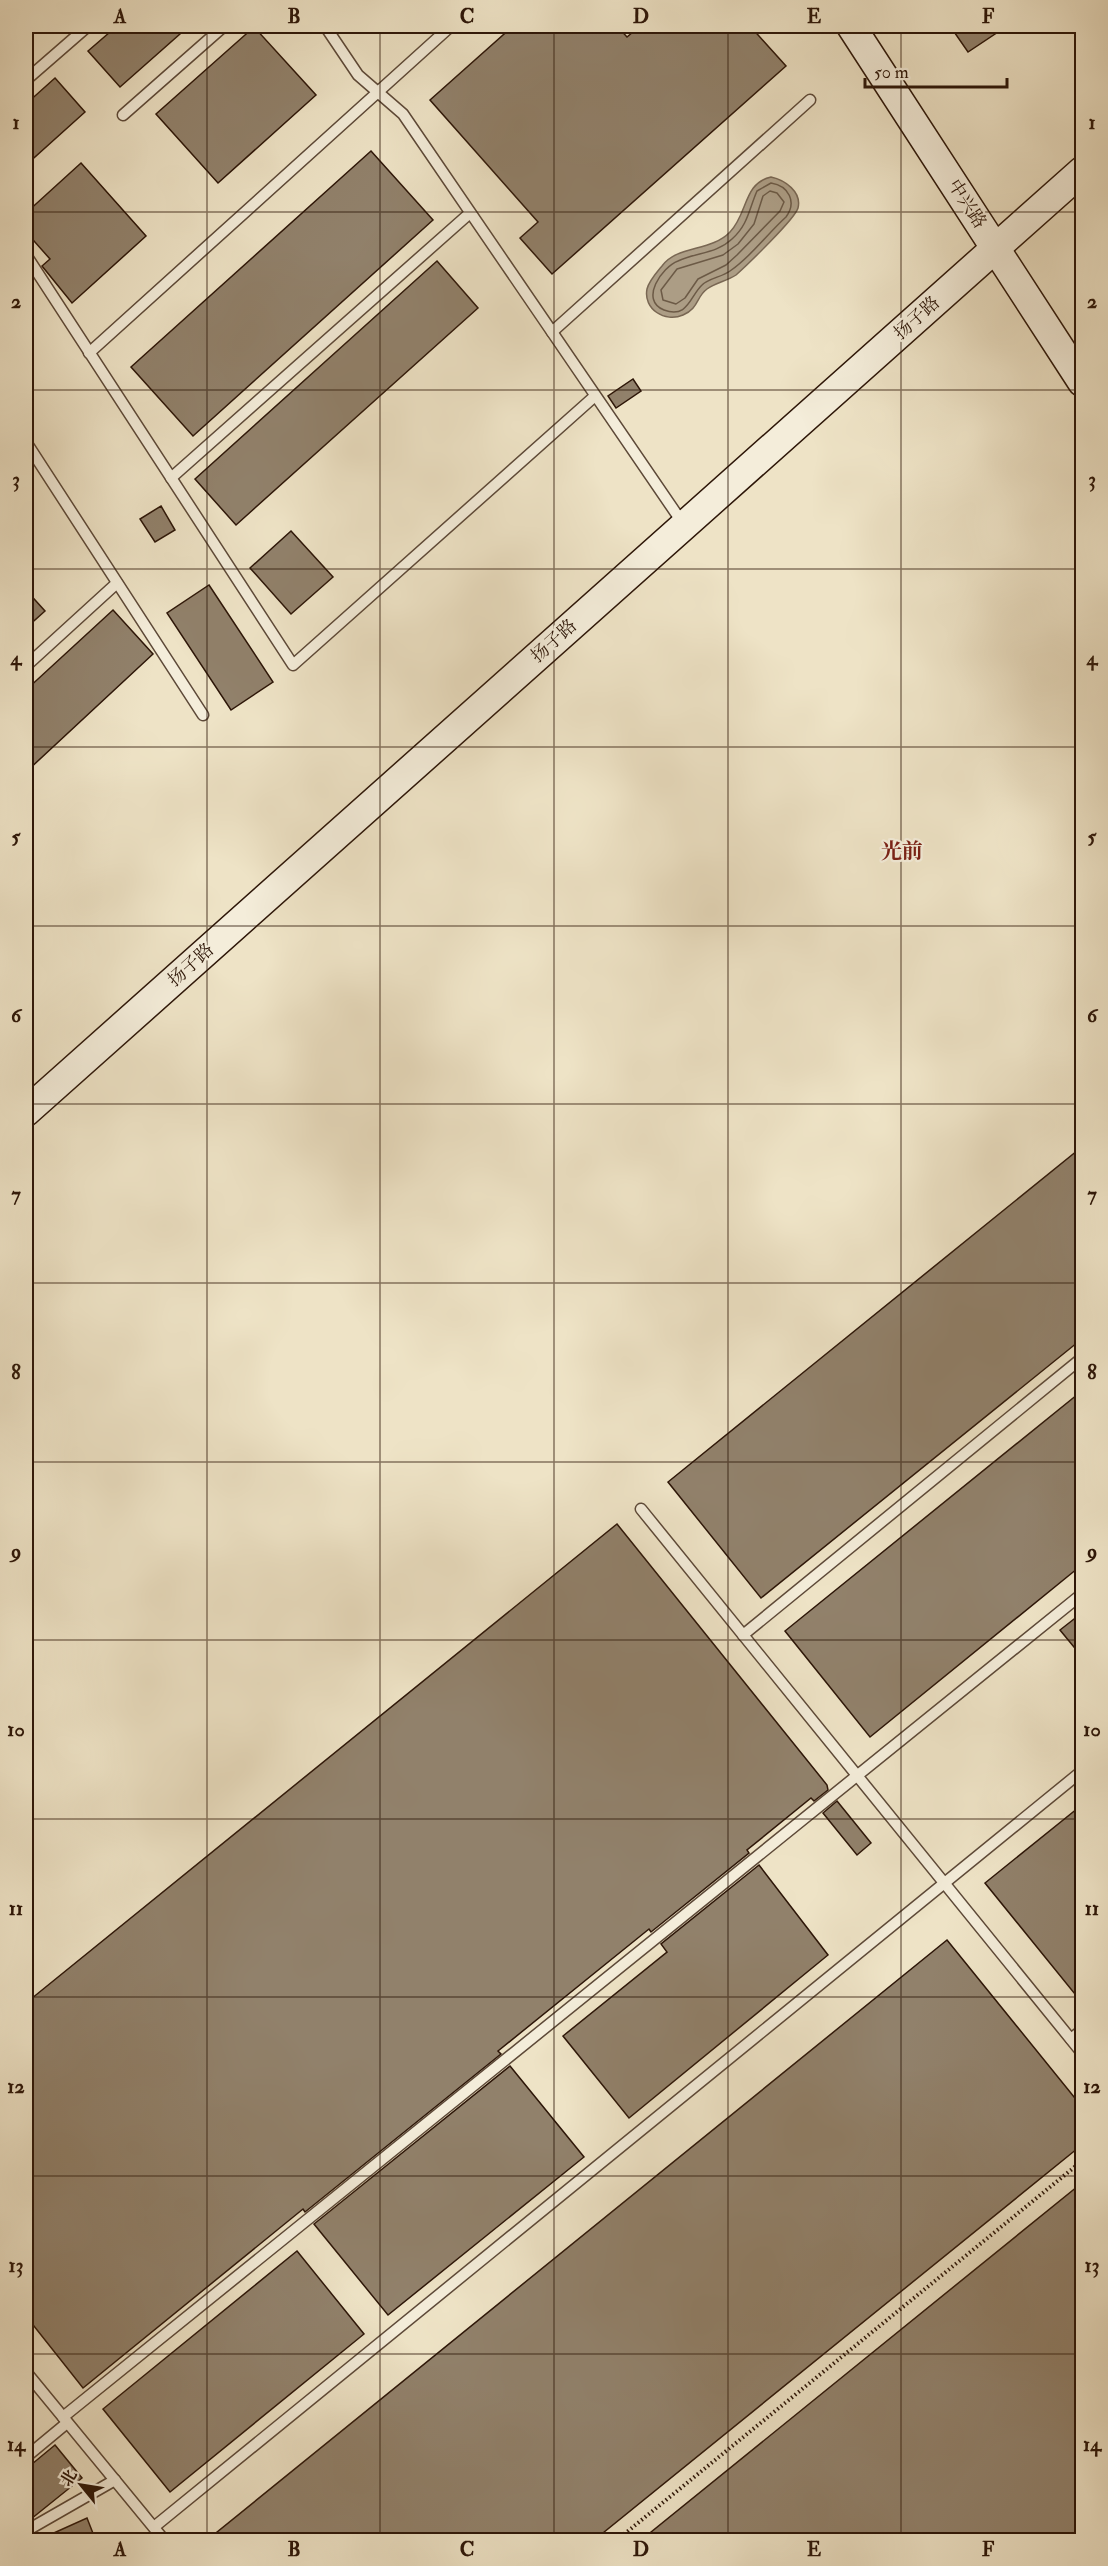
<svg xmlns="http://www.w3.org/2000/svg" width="1108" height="2566" font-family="'IM FELL Double Pica','Noto Serif SC',serif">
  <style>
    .water { fill: #ac9d85; stroke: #796753; stroke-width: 1.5 }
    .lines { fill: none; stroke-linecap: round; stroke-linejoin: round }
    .shore { stroke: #6c5a46; stroke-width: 1.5 }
    .building { fill: #91816b; stroke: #2d1608; stroke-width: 1.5 }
    .lane-casing { stroke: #5d4938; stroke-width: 13 }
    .secondary-casing { stroke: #2d1608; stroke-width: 31 }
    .path { stroke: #2d1608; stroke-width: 4; stroke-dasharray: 1.5 3; stroke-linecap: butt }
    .lane { stroke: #f4edda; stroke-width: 10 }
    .secondary { stroke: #f4edda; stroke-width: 28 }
    .grid { fill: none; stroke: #2d1608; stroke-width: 1.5; stroke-opacity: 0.55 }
    .labels { text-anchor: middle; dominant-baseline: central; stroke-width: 4.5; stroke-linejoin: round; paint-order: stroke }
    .street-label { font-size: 18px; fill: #2d1608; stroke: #f4edda }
    .quarter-label { font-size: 21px; font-weight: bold; fill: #7a1f14; stroke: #f4edda }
    .neatline { fill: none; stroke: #2d1608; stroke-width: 2 }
    .grid-label { font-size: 20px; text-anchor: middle; font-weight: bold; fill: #2d1608 }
  </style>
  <rect width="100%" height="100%" fill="#eee3c6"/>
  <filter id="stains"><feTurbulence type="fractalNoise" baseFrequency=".00333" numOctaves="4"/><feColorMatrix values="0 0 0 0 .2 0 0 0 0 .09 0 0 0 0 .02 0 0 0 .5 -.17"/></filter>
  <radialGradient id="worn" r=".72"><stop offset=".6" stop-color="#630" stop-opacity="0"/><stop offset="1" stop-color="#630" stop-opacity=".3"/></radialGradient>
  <path class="water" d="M771 177C785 180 802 192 798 208 795 219 746 266 736 275 727 281 715 283 707 289 696 297 699 308 683 315 665 323 643 309 647 289 649 281 657 272 662 266 677 245 711 252 730 232 748 214 743 183 771 177Z"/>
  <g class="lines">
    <g class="shore">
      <path d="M771 183C789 186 797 202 786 217 767 234 751 257 730 271 722 277 709 278 702 285 690 296 688 319 664 310 639 300 662 267 678 261 697 252 716 254 732 239 748 225 749 209 757 191Z"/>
      <polygon points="770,191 777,193 784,202 780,211 737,255 726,265 698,279 685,298 676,304 663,300 661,290 677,269 723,255 738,244 754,224 763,196"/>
    </g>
  </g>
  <g class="building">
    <polygon points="117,26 189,26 120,87 88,51"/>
    <polygon points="513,26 617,26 627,37 640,26 750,26 786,66 552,274 520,238 538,222 430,100"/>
    <polygon points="950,26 1007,26 968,52"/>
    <polygon points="254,27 316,95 218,183 156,114"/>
    <polygon points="55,78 85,112 26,165 26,104"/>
    <polygon points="371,151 433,220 193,436 131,367"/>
    <polygon points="81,163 146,236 72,303 42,266 50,259 26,232 26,213"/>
    <polygon points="437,261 478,308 236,525 195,479"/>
    <polygon points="633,379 641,391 616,408 608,396"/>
    <polygon points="161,506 175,530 155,542 140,519"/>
    <polygon points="291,531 333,577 291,614 250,568"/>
    <polygon points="209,585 273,682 231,710 167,613"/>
    <polygon points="26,590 45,611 26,628"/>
    <polygon points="113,610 153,654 26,772 26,690"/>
    <polygon points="1083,1146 1083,1338 761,1598 668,1482"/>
    <polygon points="1083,1390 1083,1564 870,1737 785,1631"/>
    <polygon points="617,1524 827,1785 828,1790 814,1801 811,1798 747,1850 749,1853 651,1932 649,1929 498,2051 501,2054 305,2212 303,2209 83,2388 26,2316 26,2003"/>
    <polygon points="1083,1612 1083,1658 1060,1630"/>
    <polygon points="837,1801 871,1843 857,1855 823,1813"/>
    <polygon points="1083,1804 1083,2004 985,1883"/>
    <polygon points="759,1865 828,1955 629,2118 563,2036 667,1952 661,1944"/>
    <polygon points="947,1940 1083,2108 1083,2144 593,2541 206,2541"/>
    <polygon points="510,2066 584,2157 388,2315 314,2224"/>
    <polygon points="1083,2182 1083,2527 1065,2541 640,2541"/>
    <polygon points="297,2251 364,2334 170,2492 103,2409"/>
    <polygon points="55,2445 82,2478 26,2523 26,2469"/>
    <polygon points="87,2518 96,2541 36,2541"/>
  </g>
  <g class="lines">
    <defs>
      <g id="lane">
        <polyline points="325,26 358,75 403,114 684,525"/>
        <polyline points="26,80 88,26"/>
        <polyline points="123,115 224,26"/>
        <polyline points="26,255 293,665 595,396"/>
        <polyline points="552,332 810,100"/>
        <polyline points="89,353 451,26"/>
        <polyline points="26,442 203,715"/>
        <polyline points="171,478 470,213"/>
        <polyline points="26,666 117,583"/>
        <polyline points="641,1509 1082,2053"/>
        <polyline points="743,1635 1082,1358"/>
        <polyline points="1071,2039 1082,2030"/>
        <polyline points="26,2372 164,2540"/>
        <polyline points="63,2417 1082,1594"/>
        <polyline points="26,2457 67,2423"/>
        <polyline points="154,2527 1082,1771"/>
        <polyline points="26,2531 115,2480"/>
      </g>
      <g id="secondary">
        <polyline points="851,26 1082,382"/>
        <polyline points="26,1112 1082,171"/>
      </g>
    </defs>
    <use href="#lane" class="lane-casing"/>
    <use href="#secondary" class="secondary-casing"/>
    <polyline class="path" points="617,2540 1082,2161"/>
    <use href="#lane" class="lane"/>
    <use href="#secondary" class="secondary"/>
  </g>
  <path class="grid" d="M207 26V2540M380 26V2540M554 26V2540M728 26V2540M901 26V2540M26 212H1082M26 390H1082M26 569H1082M26 747H1082M26 926H1082M26 1104H1082M26 1283H1082M26 1462H1082M26 1640H1082M26 1819H1082M26 1997H1082M26 2176H1082M26 2354H1082"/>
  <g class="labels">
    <g class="street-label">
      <text transform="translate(967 204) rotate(57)">中兴路</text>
      <text transform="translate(917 318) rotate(-42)">扬子路</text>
      <text transform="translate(554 641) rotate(-42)">扬子路</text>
      <text transform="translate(191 965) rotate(-42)">扬子路</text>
    </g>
    <g class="quarter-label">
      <text x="902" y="851">光前</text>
    </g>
  </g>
  <rect width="1108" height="2566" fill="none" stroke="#eee3c6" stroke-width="66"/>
  <g transform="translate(81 2485) rotate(300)" stroke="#f4edda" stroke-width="4.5" paint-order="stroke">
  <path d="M0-4.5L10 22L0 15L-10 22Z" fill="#2d1608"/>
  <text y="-9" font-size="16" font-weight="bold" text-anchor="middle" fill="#2d1608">北</text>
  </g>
  <path d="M865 78v9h142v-9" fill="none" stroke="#2d1608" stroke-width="3"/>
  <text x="874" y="78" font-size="18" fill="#2d1608" stroke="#f4edda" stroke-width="4.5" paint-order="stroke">50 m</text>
  <rect x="33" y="33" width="1042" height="2500" class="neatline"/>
  <g class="grid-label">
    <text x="120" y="23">A</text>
    <text x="294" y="23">B</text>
    <text x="467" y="23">C</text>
    <text x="641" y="23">D</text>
    <text x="814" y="23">E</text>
    <text x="988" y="23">F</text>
    <text x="16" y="129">1</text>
    <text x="1092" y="129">1</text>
    <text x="16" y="308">2</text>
    <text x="1092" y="308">2</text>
    <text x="16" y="486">3</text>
    <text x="1092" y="486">3</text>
    <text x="16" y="665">4</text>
    <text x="1092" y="665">4</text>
    <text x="16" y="843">5</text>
    <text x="1092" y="843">5</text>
    <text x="16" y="1022">6</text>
    <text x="1092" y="1022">6</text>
    <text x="16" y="1201">7</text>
    <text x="1092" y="1201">7</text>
    <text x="16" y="1379">8</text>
    <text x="1092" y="1379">8</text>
    <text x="16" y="1558">9</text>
    <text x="1092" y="1558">9</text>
    <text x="16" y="1736">10</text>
    <text x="1092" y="1736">10</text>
    <text x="16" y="1915">11</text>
    <text x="1092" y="1915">11</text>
    <text x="16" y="2093">12</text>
    <text x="1092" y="2093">12</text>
    <text x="16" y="2272">13</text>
    <text x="1092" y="2272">13</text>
    <text x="16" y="2451">14</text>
    <text x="1092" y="2451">14</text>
    <text x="120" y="2556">A</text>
    <text x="294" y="2556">B</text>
    <text x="467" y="2556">C</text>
    <text x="641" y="2556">D</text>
    <text x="814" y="2556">E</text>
    <text x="988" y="2556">F</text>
  </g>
  <rect width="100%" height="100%" filter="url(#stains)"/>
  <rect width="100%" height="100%" fill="url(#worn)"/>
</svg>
